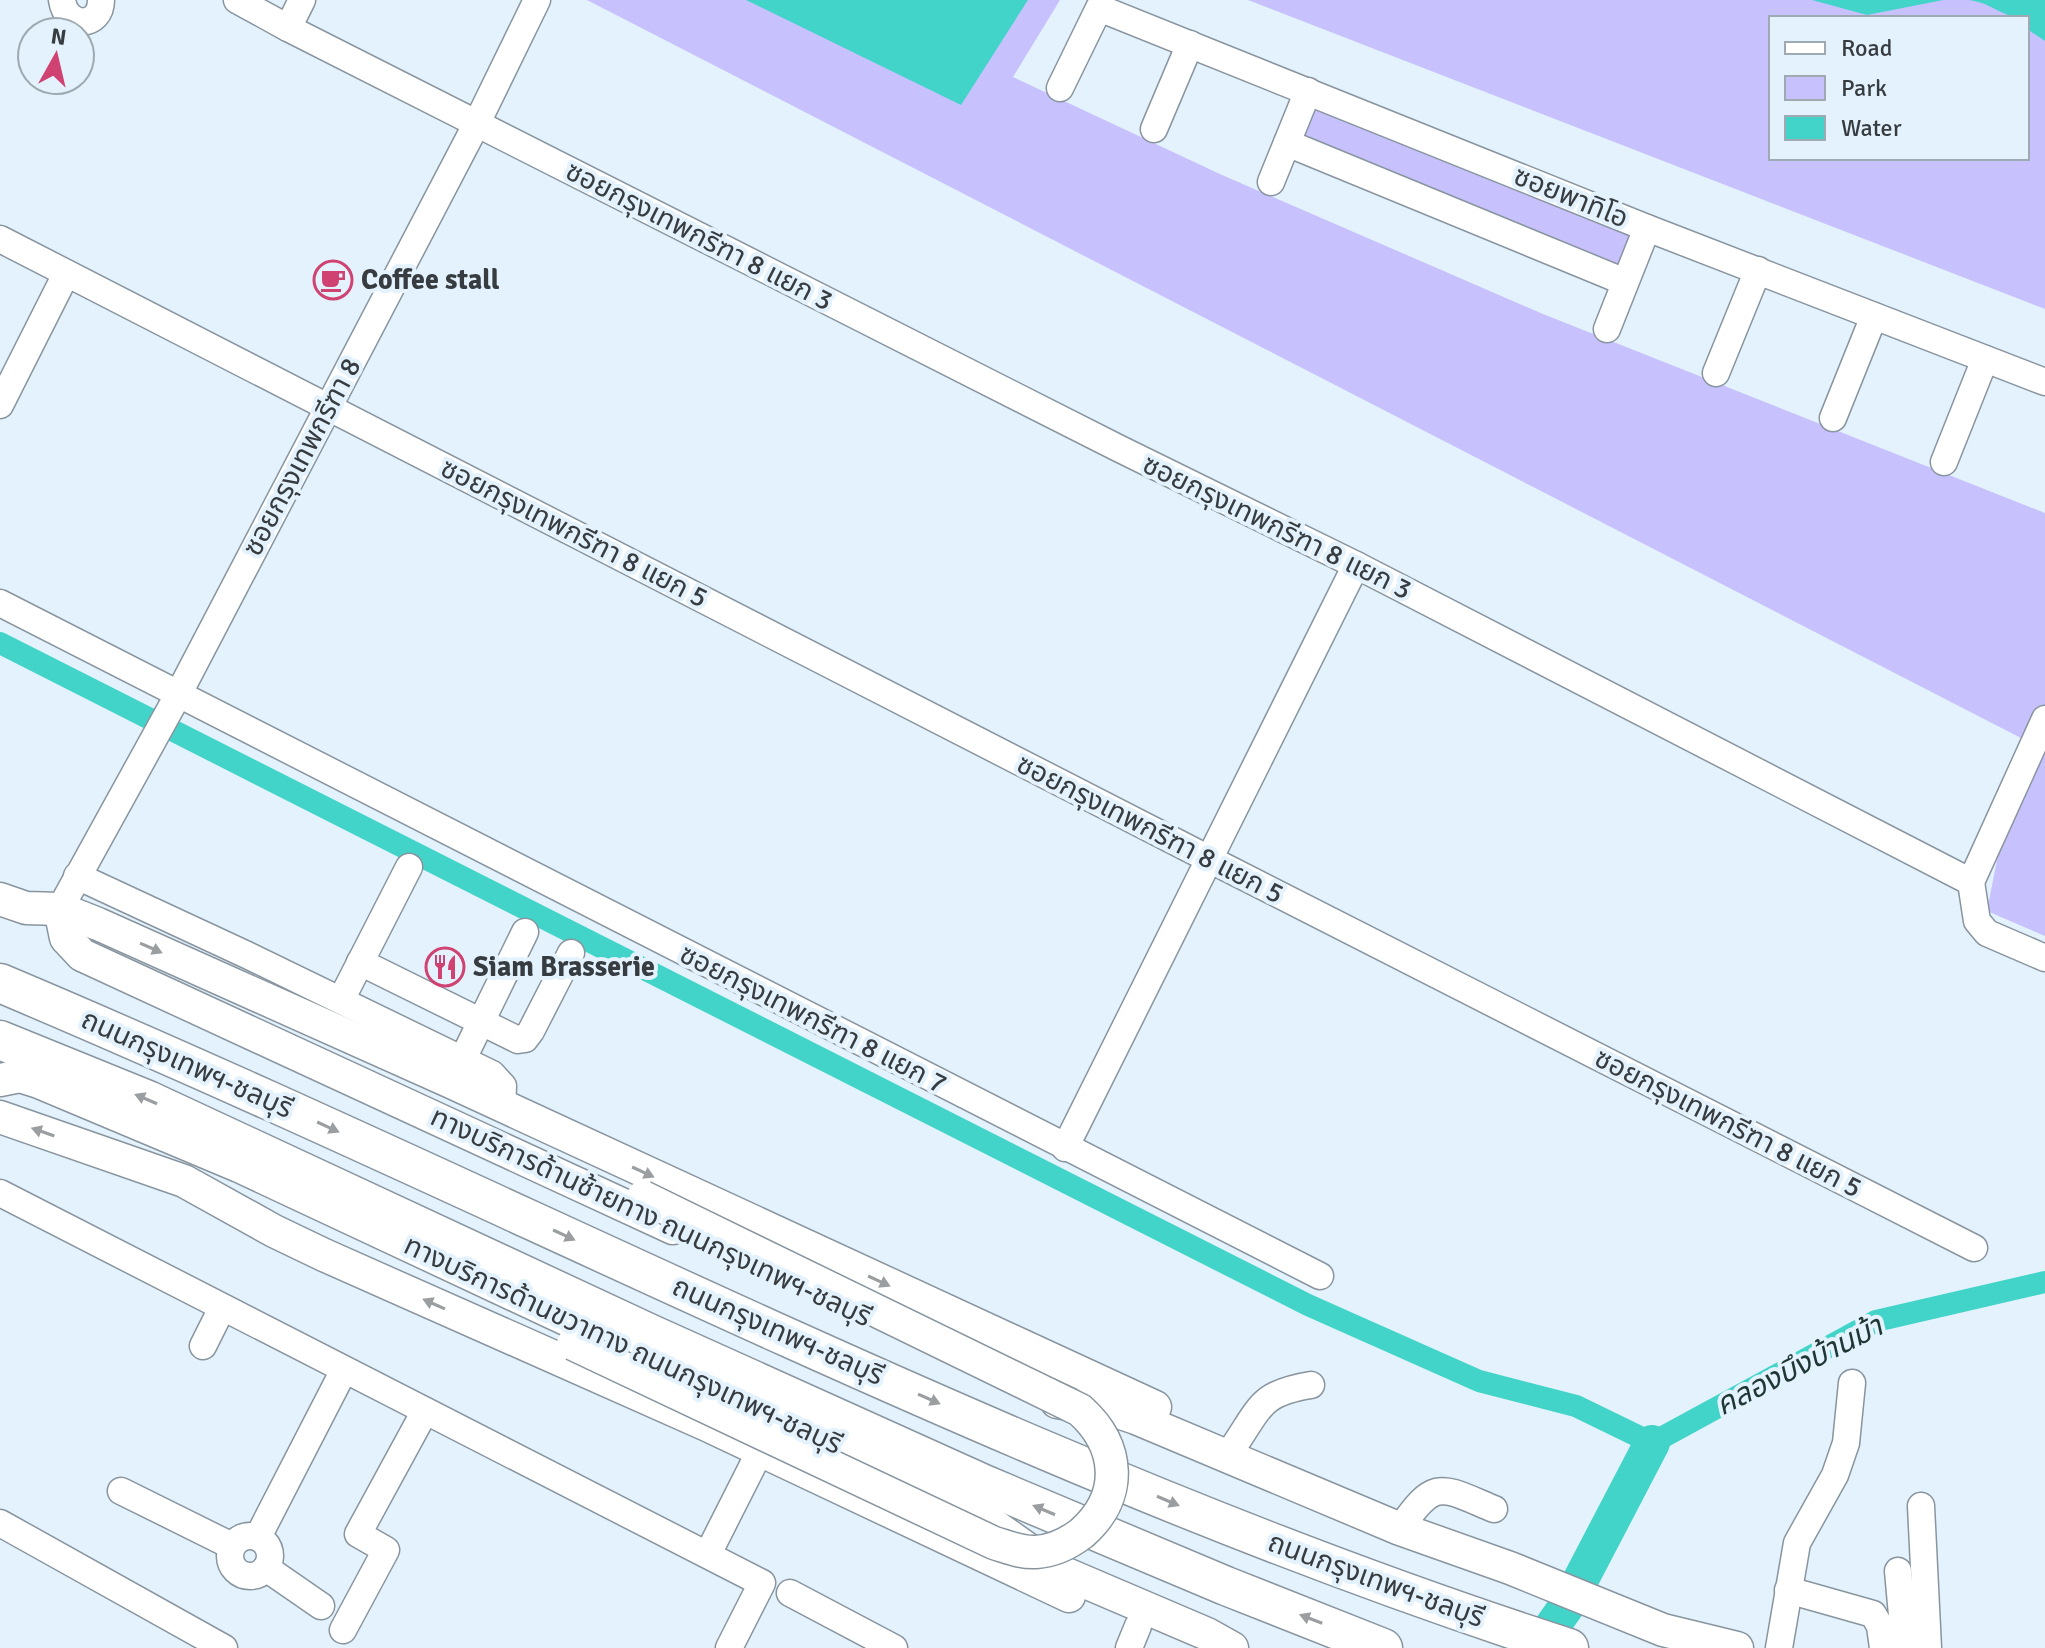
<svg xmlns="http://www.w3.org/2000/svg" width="2045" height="1648" font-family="Signika,'Noto Sans Thai',sans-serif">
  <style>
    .green { fill: #c7c1fd; fill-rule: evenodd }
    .water { fill: #43d4c9 }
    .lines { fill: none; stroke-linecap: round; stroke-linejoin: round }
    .canal { stroke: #43d4c9; stroke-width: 22 }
    .river { stroke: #43d4c9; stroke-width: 36 }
    .minor-casing { stroke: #88959f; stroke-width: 29 }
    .major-casing { stroke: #88959f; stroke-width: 35 }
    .highway-casing { stroke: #88959f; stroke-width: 41 }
    .minor { stroke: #fff; stroke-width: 26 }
    .major { stroke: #fff; stroke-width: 32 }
    .highway { stroke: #fff; stroke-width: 38 }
    .major-bridge-casing { stroke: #88959f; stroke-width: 35; stroke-linecap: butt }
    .major-bridge { stroke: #fff; stroke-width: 32 }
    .oneway { fill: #9b9ea0 }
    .labels { text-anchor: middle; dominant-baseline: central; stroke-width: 8; stroke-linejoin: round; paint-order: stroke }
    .street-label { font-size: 28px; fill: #373c40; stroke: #e3f2fc }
    .poi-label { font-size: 28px; font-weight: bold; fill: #373c40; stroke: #e3f2fc; text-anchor: start }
    .water-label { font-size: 30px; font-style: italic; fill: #1e3634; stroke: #e3f2fc }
  </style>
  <rect width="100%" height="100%" fill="#e3f2fc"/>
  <g class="green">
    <polygon points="587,0 1060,0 1013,77 1222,175 1543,314 2045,513 2045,936 1987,911 2021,738"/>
    <path d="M1248 0H2045V309ZM1771 18H2027V158H1771Z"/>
    <polygon points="1312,101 1635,230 1619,272 1296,138"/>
  </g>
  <g class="water">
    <polygon points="746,0 1028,0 961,105"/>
    <polygon points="1812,0 1943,0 1867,15"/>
    <path d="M1969 0H2045V41L2027 29V18C2001 18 1993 3 1969 0Z"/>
  </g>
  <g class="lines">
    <polyline class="canal" points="0,643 1308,1305 1479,1381 1576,1406 1652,1443 1876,1321 2045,1282"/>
    <polyline class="river" points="1537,1648 1568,1604 1652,1443"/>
    <defs>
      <g id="minor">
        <path d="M62 0C66 29 101 28 101 0"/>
        <polyline points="237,0 288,28 1118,448 1356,565 1971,882 1977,921 1987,933 2045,958"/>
        <polyline points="288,28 302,0"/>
        <polyline points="1060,88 1099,8 1647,228 2045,382"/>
        <polyline points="1154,129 1190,44"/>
        <polyline points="1287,143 1625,282"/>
        <polyline points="1271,182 1308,91"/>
        <polyline points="0,239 1209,859 1974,1248"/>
        <polyline points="1607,329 1647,228"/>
        <polyline points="1716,373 1758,270"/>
        <polyline points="0,405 66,274"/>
        <polyline points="1833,418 1874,316"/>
        <polyline points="1944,462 1985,359"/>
        <polyline points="0,603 1320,1276"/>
        <polyline points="77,876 247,955 492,1074 503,1086 502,1106"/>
        <polyline points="1971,882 2045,719"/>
        <polyline points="60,909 178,695 477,123 537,0"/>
        <polyline points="360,962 518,1040 525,1039 531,1031 571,953"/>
        <polyline points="341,1000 409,867"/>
        <polyline points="455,1075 525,932"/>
        <polyline points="1065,1148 1356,565"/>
        <polyline points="0,1193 762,1583 729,1648"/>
        <polyline points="203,1346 222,1308"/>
        <path d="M1234 1446C1261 1406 1261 1393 1311 1385"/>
        <polyline points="121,1491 232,1546"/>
        <polyline points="1921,1506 1928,1648"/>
        <polyline points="0,1523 224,1648"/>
        <path d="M1400 1529C1435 1477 1441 1487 1494 1509"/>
        <circle cx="250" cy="1556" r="20"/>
        <polyline points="258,1537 344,1370"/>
        <polyline points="708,1554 760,1451"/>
        <polyline points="266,1568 321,1606"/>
        <polyline points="1898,1571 1905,1648"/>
        <polyline points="1788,1590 1873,1614 1880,1626 1883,1648"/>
        <polyline points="790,1593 894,1648"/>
        <polyline points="343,1630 386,1550 358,1534 425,1411"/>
        <polyline points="1129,1648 1138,1626"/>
        <polyline points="1779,1648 1797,1543 1835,1475 1846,1443 1852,1383"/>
      </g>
      <g id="major">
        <polyline points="0,899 26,908 60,909 98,924 451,1082 1155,1407"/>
        <polyline points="60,909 66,938 82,955 673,1228"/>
        <polyline points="0,1080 20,1076 39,1082 239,1166 925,1487 978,1514 1057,1570 1207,1634 1232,1648"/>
        <polyline points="0,1117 184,1181 274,1231 324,1255 705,1424 1069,1596"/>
        <polyline points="1057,1402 1118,1412 1136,1418 1400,1529 1510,1568 1663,1630 1737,1648"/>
      </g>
      <g id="highway">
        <path d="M0 983C523 1203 1027 1474 1569 1648"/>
        <polyline points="0,1040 148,1100 651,1334 986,1485 1226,1586 1383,1648"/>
      </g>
    </defs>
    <use href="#minor" class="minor-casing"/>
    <use href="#major" class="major-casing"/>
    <use href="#highway" class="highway-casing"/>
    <use href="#minor" class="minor"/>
    <use href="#major" class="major"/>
    <use href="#highway" class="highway"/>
    <defs>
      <path id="major-bridge" d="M573 1344 994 1543C1008 1547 1021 1553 1036 1552 1052 1551 1069 1543 1082 1533 1124 1496 1120 1446 1080 1410L643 1197"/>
    </defs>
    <use href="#major-bridge" class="major-bridge-casing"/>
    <use href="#major-bridge" class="major-bridge"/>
  </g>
  <defs><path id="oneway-solid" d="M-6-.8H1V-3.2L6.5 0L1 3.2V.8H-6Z" transform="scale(2)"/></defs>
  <g class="oneway">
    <use href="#oneway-solid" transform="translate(151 948) rotate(24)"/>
    <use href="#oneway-solid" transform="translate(146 1099) rotate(-157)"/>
    <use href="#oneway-solid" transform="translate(328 1127) rotate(25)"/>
    <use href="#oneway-solid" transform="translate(43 1132) rotate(-161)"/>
    <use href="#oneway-solid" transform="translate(643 1172) rotate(25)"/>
    <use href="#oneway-solid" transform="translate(564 1235) rotate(25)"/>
    <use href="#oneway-solid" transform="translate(879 1281) rotate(25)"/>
    <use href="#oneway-solid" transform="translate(434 1304) rotate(-156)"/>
    <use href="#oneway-solid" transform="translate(929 1399) rotate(24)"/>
    <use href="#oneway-solid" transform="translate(1168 1501) rotate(23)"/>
    <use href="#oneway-solid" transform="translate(1044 1510) rotate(-157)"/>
    <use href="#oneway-solid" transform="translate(1311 1619) rotate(-159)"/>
  </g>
  <defs>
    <symbol id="cafe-ring" viewBox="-11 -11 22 22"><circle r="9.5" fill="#e3f2fc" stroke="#cf4271" stroke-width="1.5"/><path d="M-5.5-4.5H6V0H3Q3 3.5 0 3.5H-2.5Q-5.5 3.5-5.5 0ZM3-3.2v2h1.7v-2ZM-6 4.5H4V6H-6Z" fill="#cf4271"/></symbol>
    <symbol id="restaurant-ring" viewBox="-11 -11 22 22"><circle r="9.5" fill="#e3f2fc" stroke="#cf4271" stroke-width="1.5"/><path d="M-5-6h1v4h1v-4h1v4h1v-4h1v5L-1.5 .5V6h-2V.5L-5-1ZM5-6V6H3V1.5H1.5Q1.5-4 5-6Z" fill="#cf4271"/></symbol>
  </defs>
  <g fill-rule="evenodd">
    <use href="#cafe-ring" x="311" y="258" width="44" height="44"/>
    <use href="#restaurant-ring" x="423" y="945" width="44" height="44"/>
  </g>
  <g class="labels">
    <g class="street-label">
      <text transform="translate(1571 197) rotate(22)">ซอยพาทิโอ</text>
      <text transform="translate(699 236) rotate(27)">ซอยกรุงเทพกรีฑา 8 แยก 3</text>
      <text transform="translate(302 457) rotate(-62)">ซอยกรุงเทพกรีฑา 8</text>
      <text transform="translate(1277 527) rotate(26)">ซอยกรุงเทพกรีฑา 8 แยก 3</text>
      <text transform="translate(574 533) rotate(27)">ซอยกรุงเทพกรีฑา 8 แยก 5</text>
      <text transform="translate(1150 829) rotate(27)">ซอยกรุงเทพกรีฑา 8 แยก 5</text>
      <text transform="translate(813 1019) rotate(27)">ซอยกรุงเทพกรีฑา 8 แยก 7</text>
      <text transform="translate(187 1064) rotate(24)">ถนนกรุงเทพฯ-ชลบุรี</text>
      <text transform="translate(1728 1123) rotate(27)">ซอยกรุงเทพกรีฑา 8 แยก 5</text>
      <text transform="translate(651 1217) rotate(25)">ทางบริการด้านซ้ายทาง ถนนกรุงเทพฯ-ชลบุรี</text>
      <text transform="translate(778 1331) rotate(24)">ถนนกรุงเทพฯ-ชลบุรี</text>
      <text transform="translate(623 1345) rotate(25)">ทางบริการด้านขวาทาง ถนนกรุงเทพฯ-ชลบุรี</text>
      <text transform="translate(1376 1580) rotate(20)">ถนนกรุงเทพฯ-ชลบุรี</text>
    </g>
    <g class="poi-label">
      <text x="361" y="280">Coffee stall</text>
      <text x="473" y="967">Siam Brasserie</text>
    </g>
    <g class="water-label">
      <text transform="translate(1799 1366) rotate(-27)">คลองบึงบ้านม้า</text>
    </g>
  </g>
  <rect x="1769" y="16" width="260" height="144" fill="#e3f2fc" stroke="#9ea9b1" stroke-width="2"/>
  <rect x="1785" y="42" width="40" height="12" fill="#ffffff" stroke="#9ea9b1" stroke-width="2"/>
  <text x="1841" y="56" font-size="24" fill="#373c40">Road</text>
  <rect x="1785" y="76" width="40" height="24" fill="#c7c1fd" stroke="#9ea9b1" stroke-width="2"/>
  <text x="1841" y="96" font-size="24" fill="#373c40">Park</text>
  <rect x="1785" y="116" width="40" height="24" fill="#43d4c9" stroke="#9ea9b1" stroke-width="2"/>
  <text x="1841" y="136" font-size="24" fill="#373c40">Water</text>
  <g transform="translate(56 56) rotate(8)"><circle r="38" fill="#e3f2fc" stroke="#9ea9b1" stroke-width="2"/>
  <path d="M0-6L14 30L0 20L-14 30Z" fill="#cf4271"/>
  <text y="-12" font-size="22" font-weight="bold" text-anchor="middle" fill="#373c40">N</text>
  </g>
</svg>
